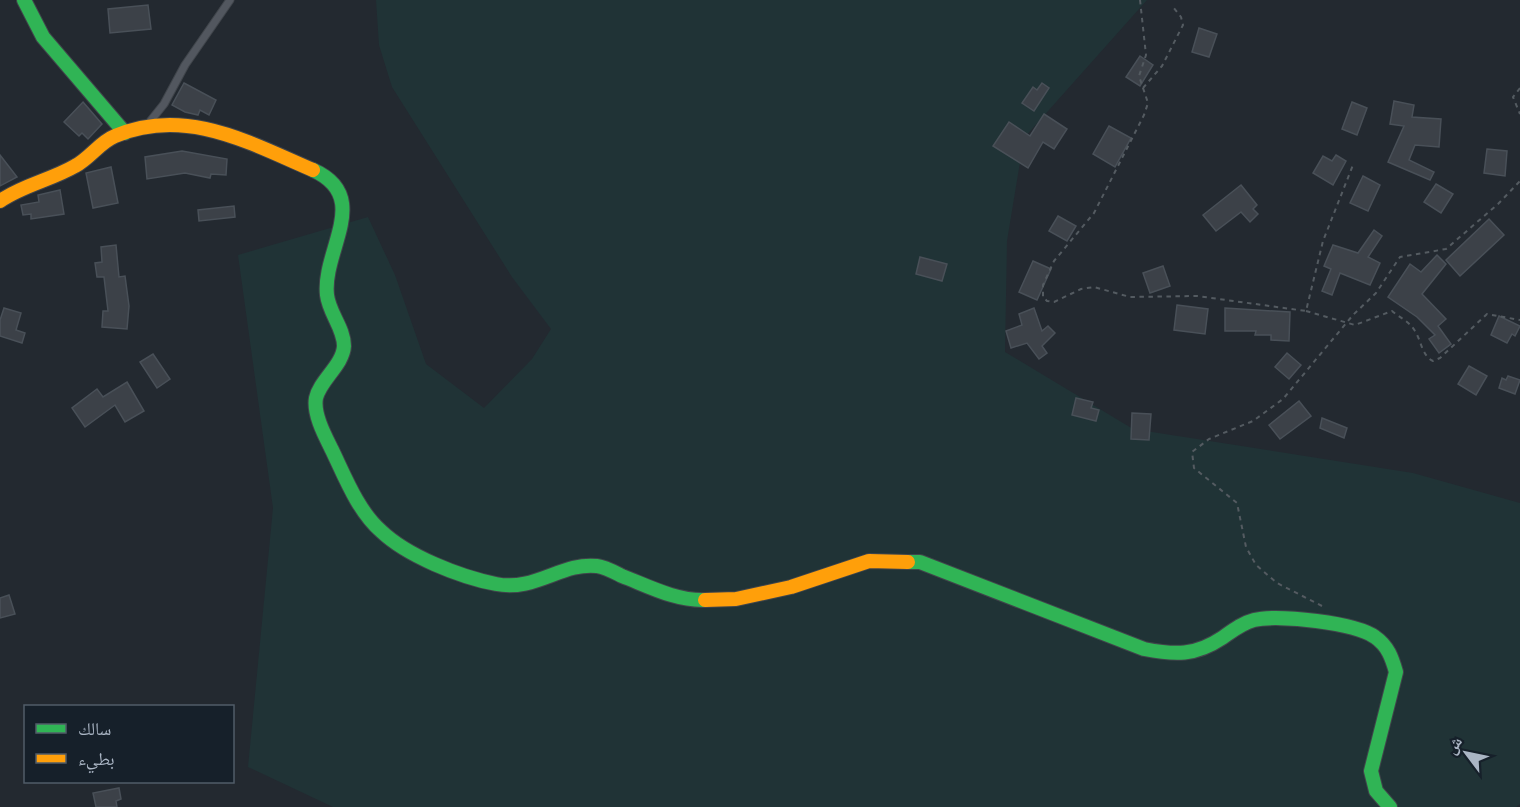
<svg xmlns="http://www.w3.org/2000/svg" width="1520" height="807" font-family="Arial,'Noto Naskh Arabic',sans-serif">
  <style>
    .green { fill: #203336 }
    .building { fill: #3c4148; stroke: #495058; stroke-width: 1.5 }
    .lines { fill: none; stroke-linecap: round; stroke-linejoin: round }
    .lane-casing { stroke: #40454b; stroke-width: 9 }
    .fast-casing { stroke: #40454b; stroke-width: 16 }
    .slow-casing { stroke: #40454b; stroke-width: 16 }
    .path { stroke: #545b61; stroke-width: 2; stroke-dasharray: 4.5 4.5; stroke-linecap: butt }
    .lane { stroke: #52575f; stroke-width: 7 }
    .fast { stroke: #30b455; stroke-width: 14 }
    .slow { stroke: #ff9f0a; stroke-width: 14 }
  </style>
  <rect width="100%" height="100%" fill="#232930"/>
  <polygon class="green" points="376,0 1147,0 1024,138 1007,241 1005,352 1133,429 1413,473 1520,503 1520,804 1516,807 333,807 248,767 273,508 238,255 368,217 395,275 426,364 484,408 532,359 551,329 512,277 392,87 379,45"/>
  <g class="building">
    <polygon points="148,5 151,29 110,33 108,9"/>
    <polygon points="1199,28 1217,34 1209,57 1192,52"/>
    <polygon points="1140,56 1153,65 1140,86 1126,77"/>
    <polygon points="184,83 216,100 209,115 200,110 198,115 185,112 172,105"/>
    <polygon points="1042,83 1049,88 1034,111 1022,103 1033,87 1037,90"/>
    <polygon points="1394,101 1414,105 1412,117 1441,119 1439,147 1415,145 1409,160 1434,172 1430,180 1388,162 1404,126 1390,124"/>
    <polygon points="83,102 102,124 88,139 82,133 79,136 64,122"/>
    <polygon points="1352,102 1367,108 1357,135 1342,129"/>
    <polygon points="1044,114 1067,129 1054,149 1043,142 1028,168 993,146 1009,122 1030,136"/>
    <polygon points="1109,126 1131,138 1115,167 1093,154"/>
    <polygon points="1487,149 1507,151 1505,176 1484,173"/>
    <polygon points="182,151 227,159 226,175 211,174 210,178 185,173 147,179 145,157"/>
    <polygon points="0,155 17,177 0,186"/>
    <polygon points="1336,155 1346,161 1333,185 1313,173 1323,156 1332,161"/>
    <polygon points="111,167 118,203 93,208 86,173"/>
    <polygon points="1363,176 1380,185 1368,211 1350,203"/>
    <polygon points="1436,184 1453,194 1441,213 1424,202"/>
    <polygon points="1241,185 1257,205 1253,209 1258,214 1250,222 1241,212 1216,231 1203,215"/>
    <polygon points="60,190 64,214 31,219 31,214 23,215 21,205 39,202 38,195"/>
    <polygon points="234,206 235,217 199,221 198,210"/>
    <polygon points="1058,216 1076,226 1067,241 1049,231"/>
    <polygon points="1489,219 1504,235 1460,276 1446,260"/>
    <polygon points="1374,230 1382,236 1368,257 1380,263 1370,285 1340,273 1332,295 1322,291 1331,269 1324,266 1333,245 1358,253"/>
    <polygon points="116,245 119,277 125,276 129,306 127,329 102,327 103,311 108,311 104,277 97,277 95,263 102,262 101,247"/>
    <polygon points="1437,255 1446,264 1422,294 1446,319 1438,326 1451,344 1439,353 1429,339 1435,335 1417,317 1388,297 1410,264 1421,272"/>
    <polygon points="920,257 947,264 942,281 916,274"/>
    <polygon points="1033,261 1051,269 1037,300 1019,292"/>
    <polygon points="1163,266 1170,286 1150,293 1143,273"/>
    <polygon points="1177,305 1208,309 1205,334 1174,330"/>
    <polygon points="4,308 21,313 16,330 25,333 22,343 0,336 0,320"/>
    <polygon points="1034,308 1042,331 1048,326 1055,333 1042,346 1047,353 1039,359 1027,343 1011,348 1006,331 1022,325 1019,314"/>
    <polygon points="1225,308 1290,312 1289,341 1271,340 1271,335 1255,335 1256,331 1225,331"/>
    <polygon points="1499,316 1520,326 1515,336 1512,334 1507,343 1491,335"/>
    <polygon points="1287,353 1301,365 1289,379 1275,367"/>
    <polygon points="153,354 170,379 157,388 140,362"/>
    <polygon points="1469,366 1487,376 1476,395 1458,384"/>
    <polygon points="1508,376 1520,380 1515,394 1499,388 1502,378 1506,380"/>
    <polygon points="127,382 144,411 125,422 115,405 85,427 72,408 97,389 103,397"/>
    <polygon points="1076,398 1093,402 1091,408 1099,410 1096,421 1072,415"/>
    <polygon points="1299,401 1311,416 1280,439 1269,425"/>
    <polygon points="1132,413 1151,414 1149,440 1131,439"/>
    <polygon points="1322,418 1347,428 1344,438 1320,428"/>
    <polygon points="9,595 15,614 0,618 0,598"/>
    <polygon points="119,788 121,799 116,801 117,807 96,807 93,793"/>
  </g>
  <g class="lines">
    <defs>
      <polyline id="lane" points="148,124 164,104 185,65 230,0"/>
      <g id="fast">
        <polyline points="24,0 43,37 125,133"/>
        <path d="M313 170C373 197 322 250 327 295 329 313 344 328 344 346 343 365 320 380 316 398 313 414 325 436 332 450 345 477 358 511 381 531 407 556 460 577 496 584 535 592 562 562 597 566 605 567 614 572 622 576 648 586 676 601 705 600"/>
        <path d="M908 562H920L1144 649C1175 655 1195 656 1222 638 1232 631 1242 623 1254 620 1278 614 1356 623 1375 637 1388 646 1392 658 1396 672L1371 771 1376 791 1390 807"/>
      </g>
      <g id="slow">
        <path d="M0 201C23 185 51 180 75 166 90 158 100 142 115 136 185 106 250 143 313 170"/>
        <polyline points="705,600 736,599 791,587 869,561 908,562"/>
      </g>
    </defs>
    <use href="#lane" class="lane-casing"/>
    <use href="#fast" class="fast-casing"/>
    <use href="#slow" class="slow-casing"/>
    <g class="path">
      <polyline points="1140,0 1146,55 1139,76 1143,88 1162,66 1183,25 1181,17 1173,7"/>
      <polyline points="1143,88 1148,103 1144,115 1094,213 1054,261 1043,285 1043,297 1047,301 1054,302 1081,289 1094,287 1130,297 1197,296 1306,311 1323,241 1353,165"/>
      <polyline points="1520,88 1513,97 1520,114"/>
      <path d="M1306 311 1355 325 1392 311C1400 318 1409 321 1415 331 1421 340 1422 356 1433 361L1440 358 1487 314 1520 320"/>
      <polyline points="1322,606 1277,583 1256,565 1246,547 1237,503 1194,468 1192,452 1209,439 1253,421 1283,399 1353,315 1376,293 1400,257 1446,249 1498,204 1520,181"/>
    </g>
    <use href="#lane" class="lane"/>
    <use href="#fast" class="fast"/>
    <use href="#slow" class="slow"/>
  </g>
  <rect x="24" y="705" width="210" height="78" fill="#16202a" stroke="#515c68" stroke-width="1.5"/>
  <rect x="36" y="724" width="30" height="9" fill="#30b455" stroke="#515c68" stroke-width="1.5"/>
  <text x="78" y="735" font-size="18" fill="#aab5c4">سالك</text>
  <rect x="36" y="754" width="30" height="9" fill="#ff9f0a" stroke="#515c68" stroke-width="1.5"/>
  <text x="78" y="765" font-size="18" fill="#aab5c4">بطيء</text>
  <g transform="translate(1466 753) rotate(302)" stroke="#16202a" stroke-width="4.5" paint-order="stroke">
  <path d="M0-4.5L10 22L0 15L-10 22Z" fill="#aab5c4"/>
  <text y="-9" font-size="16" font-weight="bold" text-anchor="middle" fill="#aab5c4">ش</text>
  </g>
</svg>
